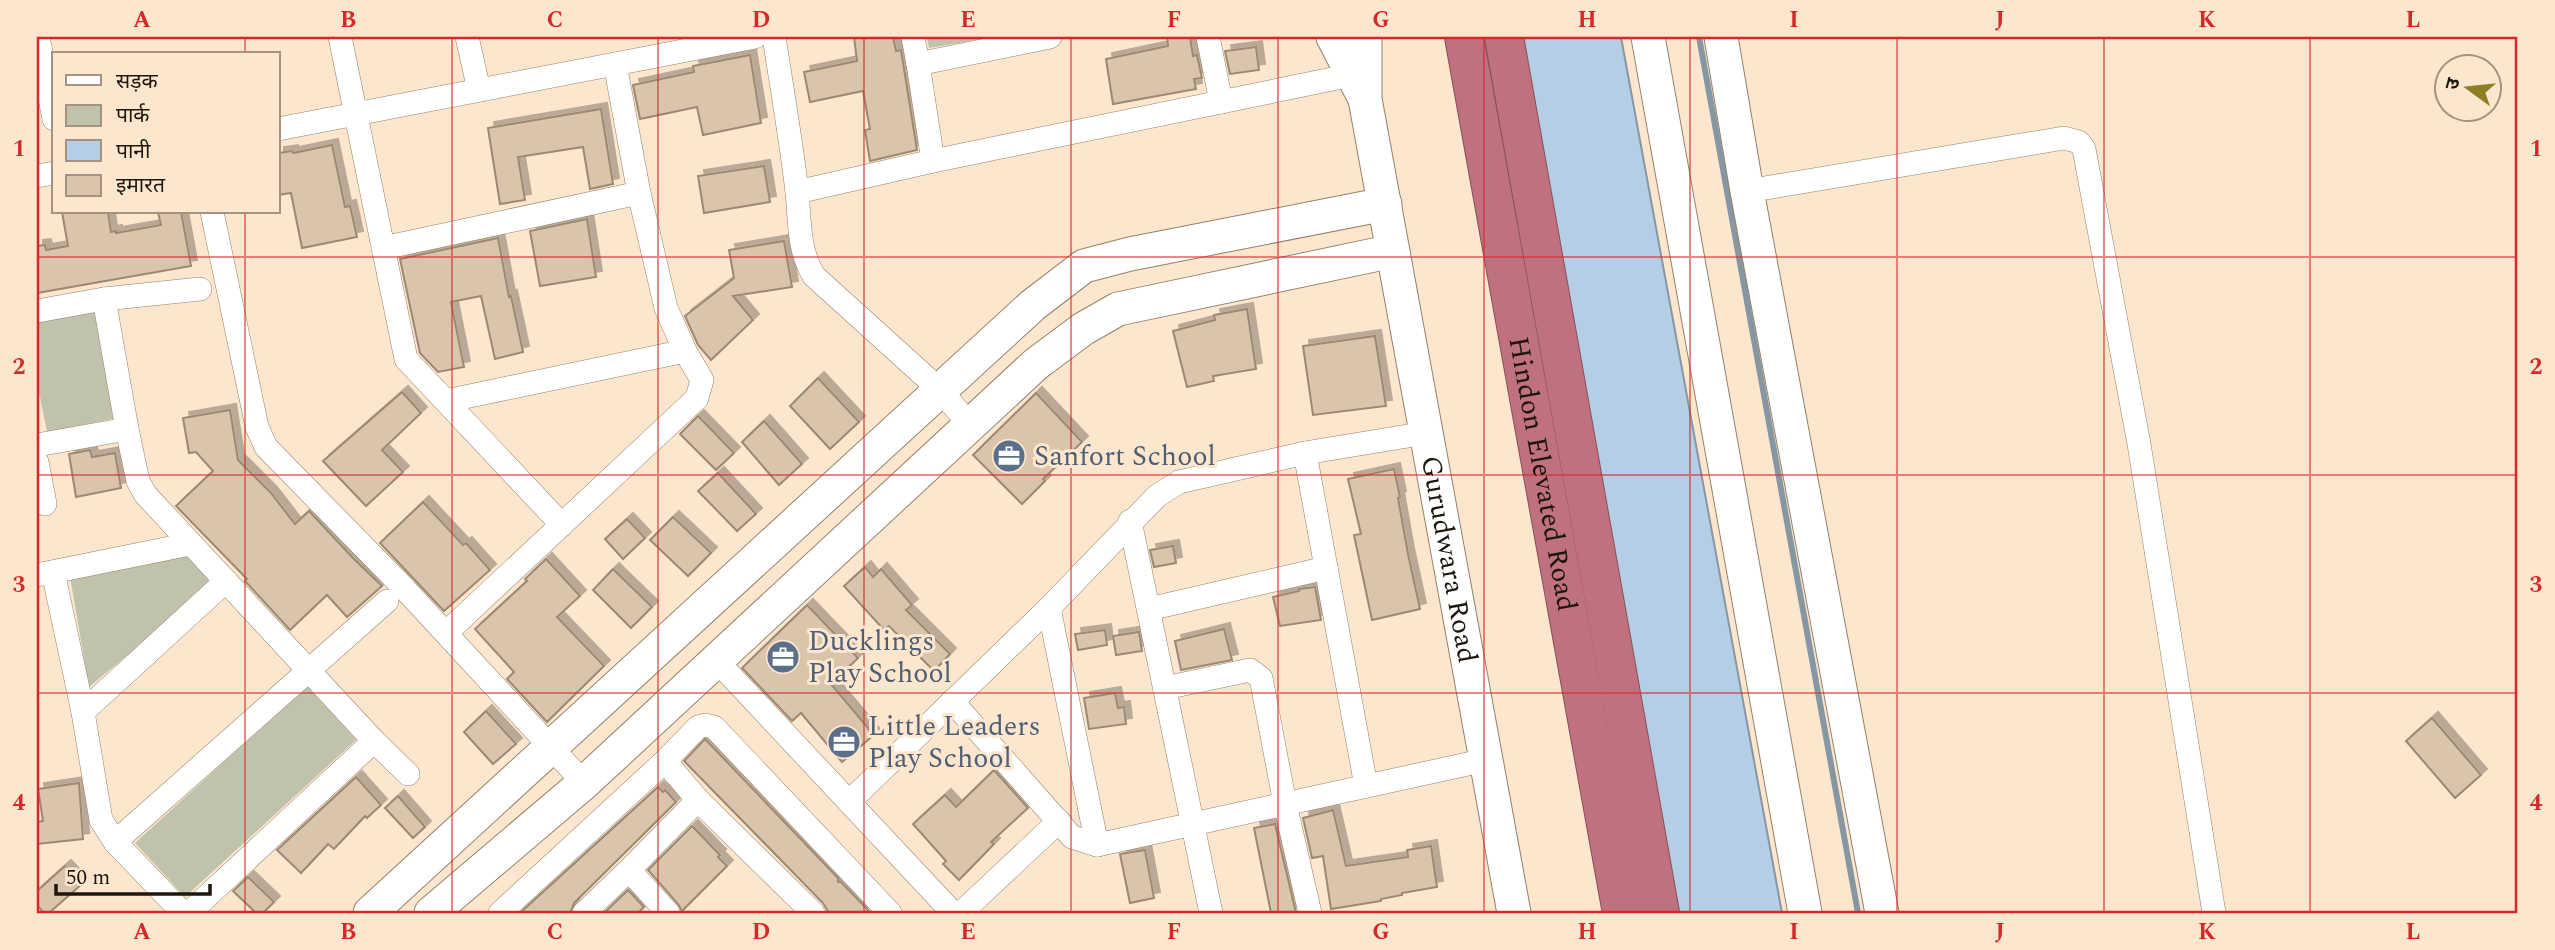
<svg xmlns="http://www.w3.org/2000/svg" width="2555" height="950" font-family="Spectral,'Noto Sans Devanagari',serif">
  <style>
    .green { fill: #c0c2ac }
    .water { fill: #b3cee5; stroke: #8697a4; stroke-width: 2 }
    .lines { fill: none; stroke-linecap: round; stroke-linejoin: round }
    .stream { stroke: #8697a4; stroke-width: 6 }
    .building { fill: #d9c4ac; stroke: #9d8972; stroke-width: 2; filter: url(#shadow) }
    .street-casing { stroke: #94806a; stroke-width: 24 }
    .secondary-casing { stroke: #94806a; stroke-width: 35 }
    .highway-casing { stroke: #875157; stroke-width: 40 }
    .street { stroke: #fff; stroke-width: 23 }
    .secondary { stroke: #fff; stroke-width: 33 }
    .highway { stroke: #c0717f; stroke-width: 38 }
    .grid { fill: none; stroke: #d62828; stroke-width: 2; stroke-opacity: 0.55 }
    .labels { text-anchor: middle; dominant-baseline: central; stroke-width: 6; stroke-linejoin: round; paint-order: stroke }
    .service-label { font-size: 28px; fill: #4e5e75; stroke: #fce6cd; text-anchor: start }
    .street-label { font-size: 28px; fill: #1d160d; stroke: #fce6cd }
    .neatline { fill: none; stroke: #d62828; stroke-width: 2.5 }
    .grid-label { font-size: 23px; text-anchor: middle; font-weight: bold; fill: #d62828 }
  </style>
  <defs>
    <filter id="shadow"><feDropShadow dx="6" dy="-6" stdDeviation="0" flood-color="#0004"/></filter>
  </defs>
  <rect width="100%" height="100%" fill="#fce6cd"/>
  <g class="green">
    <polygon points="927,37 994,37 929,48"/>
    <polygon points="95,309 117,418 47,432 37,382 37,320"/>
    <polygon points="186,550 214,583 89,687 70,577"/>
    <polygon points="307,686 356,740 185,897 135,843"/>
  </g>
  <polygon class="water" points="1507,37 1621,37 1782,913 1666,913"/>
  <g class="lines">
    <polyline class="stream" points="1699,37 1858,913"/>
  </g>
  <g class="building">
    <polygon points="854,37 893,37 896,51 901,50 917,150 870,161 865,130 870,129 863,91 810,102 804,72 857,61"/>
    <polygon points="1167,37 1190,37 1193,56 1197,55 1202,78 1194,79 1196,89 1113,104 1106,59 1168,46"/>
    <polygon points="1256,47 1259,70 1230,74 1225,51"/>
    <polygon points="750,55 761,123 703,135 697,107 640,119 633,85 694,72 693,66"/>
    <polygon points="601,109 613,184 590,189 583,147 518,157 525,200 500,204 488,128"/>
    <polygon points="332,145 345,207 350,206 357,237 302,248 291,193 278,195 278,153 292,151 293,153"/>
    <polygon points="764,166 770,202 704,213 698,176"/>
    <polygon points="62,212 108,212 111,232 116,231 116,233 161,225 158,212 181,212 191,266 37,293 37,246 45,245 46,250 68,246"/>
    <polygon points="587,219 596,277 540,286 530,231"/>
    <polygon points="498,238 509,297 511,296 523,352 495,359 481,296 451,302 464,367 438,372 420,353 400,259"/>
    <polygon points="784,241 792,287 733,296 753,320 711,360 698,345 685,316 734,278 729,250"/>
    <polygon points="1247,309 1256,369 1213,376 1214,381 1187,387 1173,331 1215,320 1214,315"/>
    <polygon points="1375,336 1386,406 1313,415 1303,346"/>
    <polygon points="818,378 859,422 830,449 790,406"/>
    <polygon points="402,392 421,413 382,450 403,472 366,506 323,461"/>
    <polygon points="1036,393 1082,442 1043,479 1045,481 1022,504 973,455"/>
    <polygon points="230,410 238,460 271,493 295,524 309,511 353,558 382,586 347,617 327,595 290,630 245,581 247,579 176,506 213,471 196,452 189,453 183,418"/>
    <polygon points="698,416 734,453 716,470 680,434"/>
    <polygon points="764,421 802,464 779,485 742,442"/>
    <polygon points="90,450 92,457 115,453 121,488 76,497 69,454"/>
    <polygon points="1394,469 1400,497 1398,498 1408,554 1420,609 1372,620 1354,535 1361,534 1348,479"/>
    <polygon points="718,473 756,514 737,531 698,491"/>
    <polygon points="423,502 463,545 466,543 490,570 444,611 380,543"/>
    <polygon points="673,517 711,553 688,576 650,540"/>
    <polygon points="627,519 645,538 623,559 605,539"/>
    <polygon points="1173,546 1176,563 1154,567 1150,550"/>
    <polygon points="546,559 580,596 557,617 604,666 547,722 507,679 514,672 475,629 527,581 525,579"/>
    <polygon points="865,567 873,577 881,569 912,605 906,610 950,654 934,671 889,626 884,630 844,586"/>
    <polygon points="613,569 652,607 631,628 593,590"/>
    <polygon points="1315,587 1321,620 1280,626 1273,597 1299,591 1299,589"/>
    <polygon points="807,605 858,658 831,684 874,735 842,762 801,713 792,721 742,668"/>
    <polygon points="1224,629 1232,660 1181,670 1175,641"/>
    <polygon points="1105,630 1107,645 1078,650 1075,634"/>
    <polygon points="1139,632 1142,651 1116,655 1113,636"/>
    <polygon points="1115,693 1118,708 1124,707 1126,724 1089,729 1084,698"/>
    <polygon points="486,711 516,744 493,764 464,732"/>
    <polygon points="2432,718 2481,775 2455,798 2406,741"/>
    <polygon points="705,739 838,878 838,882 841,882 871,913 829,913 823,903 684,761"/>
    <polygon points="994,770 1028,808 991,842 994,844 959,880 943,864 946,861 913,824 945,795 956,807"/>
    <polygon points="356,777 381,805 367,818 365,816 334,849 328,844 301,873 277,850"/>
    <polygon points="79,783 83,839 37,844 37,822 43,821 38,789"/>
    <polygon points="658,787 663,792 665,790 676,802 574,903 570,913 520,913"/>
    <polygon points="398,796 425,827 413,838 385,808"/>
    <polygon points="1333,810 1346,866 1408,857 1407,850 1431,846 1437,887 1402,893 1402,895 1381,899 1381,901 1331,909 1323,856 1312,858 1303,818"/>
    <polygon points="1275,824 1296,913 1271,913 1254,828"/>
    <polygon points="692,826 720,855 718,857 727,866 682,911 678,904 648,870"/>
    <polygon points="1145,850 1154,898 1130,903 1120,854"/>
    <polygon points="65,866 82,884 49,913 44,913 37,905 37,891"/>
    <polygon points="248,877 274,902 263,913 256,913 233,891"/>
    <polygon points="628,890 644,907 638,913 604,913"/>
  </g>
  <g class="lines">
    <defs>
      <g id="street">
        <polyline points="38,37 54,119"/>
        <polyline points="340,37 406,359 562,525"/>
        <polyline points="467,37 479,90"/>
        <path d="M774 37C782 89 791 140 797 192 800 222 798 250 814 276L940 390 970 425"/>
        <polyline points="913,37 918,64 1050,37"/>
        <polyline points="1208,37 1221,102"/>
        <polyline points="918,64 933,161"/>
        <polyline points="278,129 755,37"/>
        <polyline points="37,176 54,173"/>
        <polyline points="1747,191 2064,138 2079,142 2084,149 2139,444 2214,913"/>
        <polyline points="797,192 933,161 1352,75"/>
        <polyline points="212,212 257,427 266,447 402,586 584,783"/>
        <polyline points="383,248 639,193"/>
        <polyline points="104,299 127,429 138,481 145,494 374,741 408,774"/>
        <polyline points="37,311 104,299 200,289"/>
        <polyline points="446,401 685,351"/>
        <polyline points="37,445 127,429"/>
        <polyline points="1305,453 1366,786"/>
        <polyline points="37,462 45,504"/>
        <polyline points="1130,521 1211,913"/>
        <polyline points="53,572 83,712 101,820 115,842 183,913"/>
        <polyline points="37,575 190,544"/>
        <polyline points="1049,608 1097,845"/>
        <polyline points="1149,609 1326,568"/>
        <polyline points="446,633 697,398 702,380 685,351 666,308 639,193 615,64"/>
        <polyline points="716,660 953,913"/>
        <polyline points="1165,688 1250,670 1261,678 1285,804 1310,913"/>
        <polyline points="952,701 1072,837 1097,845 1486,760"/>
        <polyline points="83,712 226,581"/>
        <polyline points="665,761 698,800 813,913"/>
        <polyline points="849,802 1049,608 1157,496 1179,482 1305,453 1426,433"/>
        <polyline points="115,842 387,601"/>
        <polyline points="189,913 374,741"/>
        <polyline points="500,913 665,761 698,727 705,725 714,727 890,913"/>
        <polyline points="584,913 629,870"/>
        <polyline points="668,913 629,870 698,800"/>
        <polyline points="961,913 1059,821"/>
      </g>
      <g id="secondary">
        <polyline points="1333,37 1364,97"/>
        <path id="s1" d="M1365 37V99L1514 913"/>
        <polyline points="1648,37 1805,913"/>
        <polyline points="1721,37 1747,191 1882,913"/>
        <polyline points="370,913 1033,305 1084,266 1130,254 1385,204"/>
        <polyline points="431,913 584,783 1036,364 1083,329 1118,309 1393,251"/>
      </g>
      <g id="highway">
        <path id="s2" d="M1464 37 1622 913"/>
        <polyline points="1504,37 1660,913"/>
      </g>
    </defs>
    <use href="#street" class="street-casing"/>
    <use href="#secondary" class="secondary-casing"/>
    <use href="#highway" class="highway-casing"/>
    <use href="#street" class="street"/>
    <use href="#secondary" class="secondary"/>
    <use href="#highway" class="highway"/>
  </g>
  <path class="grid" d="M245 37V54M452 37V913M658 37V913M864 37V913M1071 37V913M1278 37V913M1484 37V913M1690 37V913M1897 37V913M2104 37V913M2310 37V913M245 212V913M37 257H2518M37 475H2518M37 693H2518"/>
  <defs>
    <symbol id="office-disc" viewBox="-11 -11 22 22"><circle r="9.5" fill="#5c6f8a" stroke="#fce6cd"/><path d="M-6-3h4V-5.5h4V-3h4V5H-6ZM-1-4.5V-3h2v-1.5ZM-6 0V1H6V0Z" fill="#fff"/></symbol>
  </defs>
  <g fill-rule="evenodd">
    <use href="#office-disc" x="990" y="437" width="38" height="38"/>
    <use href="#office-disc" x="764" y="638" width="38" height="38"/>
    <use href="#office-disc" x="825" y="723" width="38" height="38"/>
  </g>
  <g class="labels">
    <g class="service-label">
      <text x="1034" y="456">Sanfort School</text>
      <text x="808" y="641">Ducklings<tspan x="808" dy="32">Play School</tspan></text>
      <text x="868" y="726">Little Leaders<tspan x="868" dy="32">Play School</tspan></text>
    </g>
    <g class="street-label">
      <text stroke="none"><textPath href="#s2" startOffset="444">Hindon Elevated Road</textPath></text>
      <text stroke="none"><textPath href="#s1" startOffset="530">Gurudwara Road</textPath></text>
    </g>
  </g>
  <rect width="2555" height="950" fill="none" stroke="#fce6cd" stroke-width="77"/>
  <rect x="52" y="52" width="228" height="161" fill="#fce6cd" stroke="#a39380" stroke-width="2"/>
  <rect x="66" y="75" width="35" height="10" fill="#ffffff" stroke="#a39380" stroke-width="2"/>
  <text x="116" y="88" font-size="21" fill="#1d160d">सड़क</text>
  <rect x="66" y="105" width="35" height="21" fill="#c0c2ac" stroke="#a39380" stroke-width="2"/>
  <text x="116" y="122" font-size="21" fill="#1d160d">पार्क</text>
  <rect x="66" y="140" width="35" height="21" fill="#b3cee5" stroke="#a39380" stroke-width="2"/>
  <text x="116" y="158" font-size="21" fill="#1d160d">पानी</text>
  <rect x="66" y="175" width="35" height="21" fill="#d9c4ac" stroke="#a39380" stroke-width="2"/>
  <text x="116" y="192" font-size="21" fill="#1d160d">इमारत</text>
  <g transform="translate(2468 88) rotate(285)"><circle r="33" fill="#fce6cd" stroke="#a39380" stroke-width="2"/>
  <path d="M0-5L12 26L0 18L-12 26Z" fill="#8e7f25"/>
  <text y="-10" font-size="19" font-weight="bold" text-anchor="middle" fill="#1d160d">उ</text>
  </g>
  <path d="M56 884v10h154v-10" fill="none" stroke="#1d160d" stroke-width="3.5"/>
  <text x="66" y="884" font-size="21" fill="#1d160d" stroke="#fce6cd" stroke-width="5" paint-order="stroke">50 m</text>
  <rect x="38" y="38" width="2478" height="874" class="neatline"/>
  <g class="grid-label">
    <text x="142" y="27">A</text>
    <text x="348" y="27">B</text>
    <text x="555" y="27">C</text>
    <text x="761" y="27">D</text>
    <text x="968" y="27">E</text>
    <text x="1174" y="27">F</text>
    <text x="1381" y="27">G</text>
    <text x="1587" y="27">H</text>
    <text x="1794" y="27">I</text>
    <text x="2000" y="27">J</text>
    <text x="2207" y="27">K</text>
    <text x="2413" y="27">L</text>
    <text x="19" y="156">1</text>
    <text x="2536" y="156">1</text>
    <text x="19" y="374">2</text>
    <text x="2536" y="374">2</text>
    <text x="19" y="592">3</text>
    <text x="2536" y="592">3</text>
    <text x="19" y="810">4</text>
    <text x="2536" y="810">4</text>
    <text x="142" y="939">A</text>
    <text x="348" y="939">B</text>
    <text x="555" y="939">C</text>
    <text x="761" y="939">D</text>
    <text x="968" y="939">E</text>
    <text x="1174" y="939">F</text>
    <text x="1381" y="939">G</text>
    <text x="1587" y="939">H</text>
    <text x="1794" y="939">I</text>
    <text x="2000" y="939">J</text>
    <text x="2207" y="939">K</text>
    <text x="2413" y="939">L</text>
  </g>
</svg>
